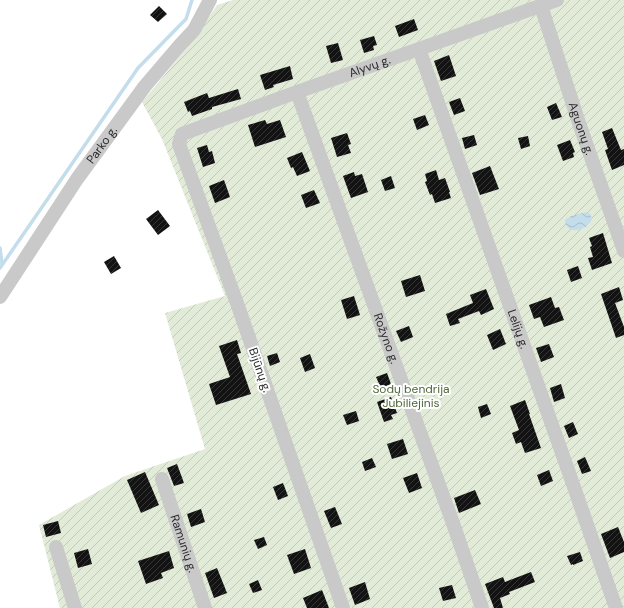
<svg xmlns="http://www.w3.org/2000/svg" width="624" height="608" font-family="'DM Sans',sans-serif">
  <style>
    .garden { fill: url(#garden-furrows) }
    .water { fill: url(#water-waves) }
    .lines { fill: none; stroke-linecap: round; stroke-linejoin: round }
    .stream { stroke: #c3ddeb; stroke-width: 3.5 }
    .building { fill: url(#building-hatch) }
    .street { stroke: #c9c9c9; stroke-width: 14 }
    .labels { text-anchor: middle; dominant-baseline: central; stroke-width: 4; stroke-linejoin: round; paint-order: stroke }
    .street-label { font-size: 12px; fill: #2c2c2c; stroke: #fff }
    .park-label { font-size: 12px; fill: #506839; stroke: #fff }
  </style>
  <defs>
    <pattern id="garden-furrows" width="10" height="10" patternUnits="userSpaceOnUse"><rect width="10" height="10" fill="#e2ead8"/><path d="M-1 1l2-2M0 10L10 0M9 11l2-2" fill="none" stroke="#c2c9ba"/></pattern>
    <pattern id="water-waves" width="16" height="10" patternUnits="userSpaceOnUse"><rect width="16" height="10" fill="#c3ddeb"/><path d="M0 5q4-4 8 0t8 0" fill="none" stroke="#a8beca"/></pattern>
    <pattern id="building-hatch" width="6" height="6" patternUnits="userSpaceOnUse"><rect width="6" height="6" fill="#131313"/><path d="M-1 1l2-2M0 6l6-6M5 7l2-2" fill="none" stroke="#363636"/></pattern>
  </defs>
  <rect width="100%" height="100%" fill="#fff"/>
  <polygon class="garden" points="233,0 624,0 624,608 60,608 39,525 125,476 205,449 165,313 225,296 162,139 142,102 191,43 217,5"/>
  <path class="water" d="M587 212 590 214 592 218C590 230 566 237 565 220L571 216Z"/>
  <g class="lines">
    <g class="stream">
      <polyline points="0,248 2,264"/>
      <polyline points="0,268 138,68 186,19 192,0"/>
    </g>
  </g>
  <g class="building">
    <polygon points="159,6 167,14 158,22 150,15"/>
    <polygon points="414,19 418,30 399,37 395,26"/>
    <polygon points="374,36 377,45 373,46 374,50 364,53 360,40"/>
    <polygon points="338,43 343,60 331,63 326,46"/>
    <polygon points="449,55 456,76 441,81 434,61"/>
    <polygon points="290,66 293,79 273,85 274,87 265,90 260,75"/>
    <polygon points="238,89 241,99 212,107 212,109 192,116 190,111 188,112 184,102 207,93 209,98"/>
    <polygon points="460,98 465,111 454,115 449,102"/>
    <polygon points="556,103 562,117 552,120 547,107"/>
    <polygon points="425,115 429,125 417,130 413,119"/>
    <polygon points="265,120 267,124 280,120 286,137 255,147 248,125"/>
    <polygon points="612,128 621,150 624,149 624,165 612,170 605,150 608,149 602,132"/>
    <polygon points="347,133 351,144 348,145 351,153 337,157 331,138"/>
    <polygon points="474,135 477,145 465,149 462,138"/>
    <polygon points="528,136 530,146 521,149 518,138"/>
    <polygon points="570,140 575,152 573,153 574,157 563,161 557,145"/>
    <polygon points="207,145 209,152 212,151 215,163 203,167 197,148"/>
    <polygon points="302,152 310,171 297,176 293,167 291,168 287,158"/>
    <polygon points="490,166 499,189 480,195 472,173"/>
    <polygon points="436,170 439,180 445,178 450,192 449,192 451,198 435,203 432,194 430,195 425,182 427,181 425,174"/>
    <polygon points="354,172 355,176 362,174 368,192 351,198 343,176"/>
    <polygon points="391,176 395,188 385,191 381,180"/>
    <polygon points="224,180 230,197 215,203 209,186"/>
    <polygon points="314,190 320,203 306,208 301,195"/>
    <polygon points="158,210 170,226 158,235 146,219"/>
    <polygon points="603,233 612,263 592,270 588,258 593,257 590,247 592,246 589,238"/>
    <polygon points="114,256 121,268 111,274 104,262"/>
    <polygon points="578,266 582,278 571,282 567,270"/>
    <polygon points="420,275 425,291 406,297 401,281"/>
    <polygon points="619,287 623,300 615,303 624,327 624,335 616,338 601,294"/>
    <polygon points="486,289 494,309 481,315 479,311 458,319 460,323 450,326 446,314 473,303 470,295"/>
    <polygon points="354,296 360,315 347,319 341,300"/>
    <polygon points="551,297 555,308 559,307 564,320 544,327 540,317 534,319 529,305"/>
    <polygon points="409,326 413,337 401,342 396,331"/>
    <polygon points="500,329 506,344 493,350 487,335"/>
    <polygon points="237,340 241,353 237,354 251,394 216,405 209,384 230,377 219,346"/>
    <polygon points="549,344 554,357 541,362 536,348"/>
    <polygon points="277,353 280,362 270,366 267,356"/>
    <polygon points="310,354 315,368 305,372 300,358"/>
    <polygon points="387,373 391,384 381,388 376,377"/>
    <polygon points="561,384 565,398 554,402 550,388"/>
    <polygon points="391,397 397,413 391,415 393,419 384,422 377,402"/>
    <polygon points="525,400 530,414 529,414 541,448 525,453 521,442 516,444 512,433 519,430 510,406"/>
    <polygon points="487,404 491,414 481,418 478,407"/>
    <polygon points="356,411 359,421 347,425 343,415"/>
    <polygon points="573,422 578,434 569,438 564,426"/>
    <polygon points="403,439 408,454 392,459 387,444"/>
    <polygon points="585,457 591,471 582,474 577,461"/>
    <polygon points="372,458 376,467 365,471 362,462"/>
    <polygon points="177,464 184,483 174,486 167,468"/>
    <polygon points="549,470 553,481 541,486 537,475"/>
    <polygon points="145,472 159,505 141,513 127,480"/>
    <polygon points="417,473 422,488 409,493 403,478"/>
    <polygon points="283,483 288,496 278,500 273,487"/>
    <polygon points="475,490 481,504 459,513 454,498"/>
    <polygon points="335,507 342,524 331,528 324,511"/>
    <polygon points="201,509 205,522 191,527 187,514"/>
    <polygon points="58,521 61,533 46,537 43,525"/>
    <polygon points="618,527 624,542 624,552 610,558 601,534"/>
    <polygon points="264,537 267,545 258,549 254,540"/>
    <polygon points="88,549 92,564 78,568 74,553"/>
    <polygon points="305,549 311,568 294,574 287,555"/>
    <polygon points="169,551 174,568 161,573 163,578 146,584 138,561"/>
    <polygon points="580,552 583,561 573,565 573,564 571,565 567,556"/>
    <polygon points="217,568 227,593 214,598 205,573"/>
    <polygon points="531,572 535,582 509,592 510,594 500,598 503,608 494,608 485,584 503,577 505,582"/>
    <polygon points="258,580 262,590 253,593 249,584"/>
    <polygon points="365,582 370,599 355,605 349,588"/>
    <polygon points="452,585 456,598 443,601 439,588"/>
    <polygon points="322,590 329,608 307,608 303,598"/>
  </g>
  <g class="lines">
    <g class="street">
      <path id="s1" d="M541 6 579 123 624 251"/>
      <path id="s2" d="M419 49 574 487 616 608"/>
      <path id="s3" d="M297 92 455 529 482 608"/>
      <path id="s4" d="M0 297 77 179 145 86 180 45 194 30 210 0"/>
      <path id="s5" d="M162 479 205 608"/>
      <polyline points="56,547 75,608"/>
      <path id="s6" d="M343 608 238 306 179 144 182 134 297 92 419 49 557 0"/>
    </g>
  </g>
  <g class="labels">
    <g class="street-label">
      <text stroke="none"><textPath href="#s6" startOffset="702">Alyvų g.</textPath></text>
      <text stroke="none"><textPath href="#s1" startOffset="129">Aguonų g.</textPath></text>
      <text stroke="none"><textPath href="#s4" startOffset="183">Parko g.</textPath></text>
      <text stroke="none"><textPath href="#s2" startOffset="297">Lelijų g.</textPath></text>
      <text stroke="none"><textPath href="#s3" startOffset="262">Rožyno g.</textPath></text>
      <text transform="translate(260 370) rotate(71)">Bijūnų g.</text>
      <text stroke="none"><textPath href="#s5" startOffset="68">Ramunių g.</textPath></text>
    </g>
    <g class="park-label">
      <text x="411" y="389">Sodų bendrija<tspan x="411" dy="14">Jubiliejinis</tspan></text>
    </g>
  </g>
</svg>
